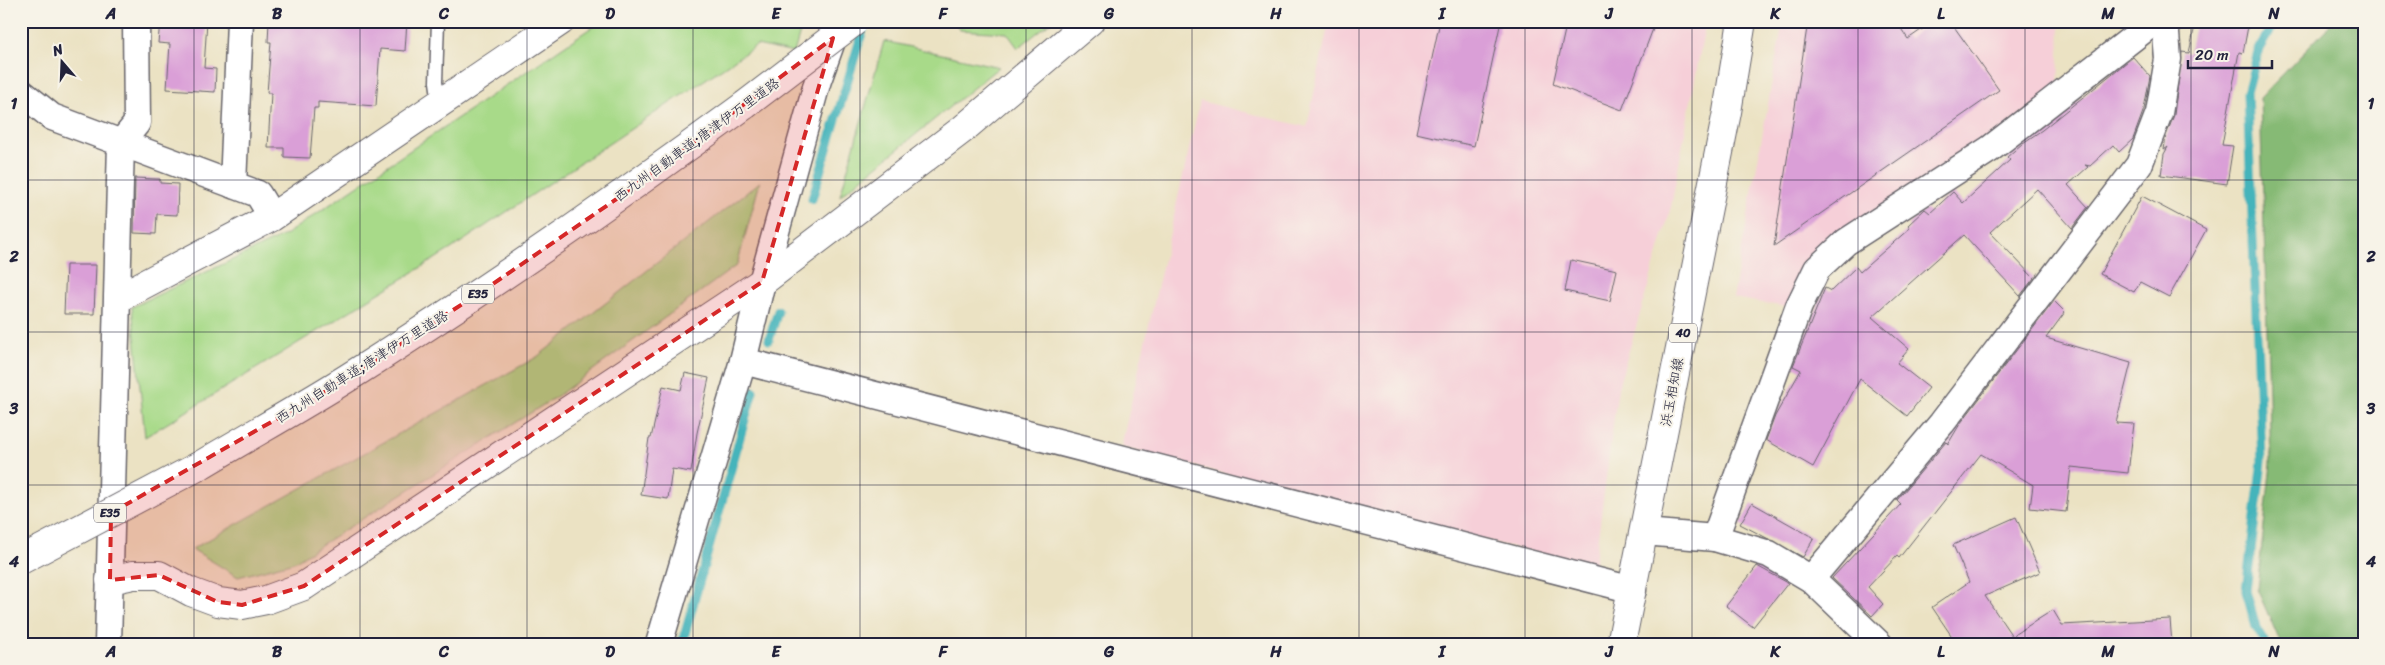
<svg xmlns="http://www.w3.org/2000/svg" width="2385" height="665" font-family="Sriracha,'Klee One',sans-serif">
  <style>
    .built { fill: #f6cfd8 }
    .green { fill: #a8da89; stroke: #657e62 }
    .forest { fill: #86ba75; stroke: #546e58 }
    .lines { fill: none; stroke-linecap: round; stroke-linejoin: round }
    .stream { stroke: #44b4bb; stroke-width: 9 }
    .building { fill: #da9fd7 }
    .lane-casing { stroke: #68656b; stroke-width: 15 }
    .street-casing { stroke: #68656b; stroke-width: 29 }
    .secondary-casing { stroke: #68656b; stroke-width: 30 }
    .primary-casing { stroke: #68656b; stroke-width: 30 }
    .highway-casing { stroke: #68656b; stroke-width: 30 }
    .lane { stroke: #fff; stroke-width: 12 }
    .street { stroke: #fff; stroke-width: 26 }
    .secondary { stroke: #fff; stroke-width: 28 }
    .primary { stroke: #fff; stroke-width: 28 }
    .highway { stroke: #fff; stroke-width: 28 }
    .highway-bridge-casing { stroke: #68656b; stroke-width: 30; stroke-linecap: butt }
    .highway-bridge { stroke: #fff; stroke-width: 28 }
    .marked { fill: #d62828; fill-opacity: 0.2; stroke: #d62828; stroke-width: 4; stroke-dasharray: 10 6; stroke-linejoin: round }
    .grid { fill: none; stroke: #22223b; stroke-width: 1; stroke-opacity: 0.55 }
    .labels { text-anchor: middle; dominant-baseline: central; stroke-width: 4; stroke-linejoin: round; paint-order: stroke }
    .shield { fill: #f7f3e8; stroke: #62616f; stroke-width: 1 }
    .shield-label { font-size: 12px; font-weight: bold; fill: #22223b }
    .street-label { font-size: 14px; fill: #22223b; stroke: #f7f3e8 }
    .neatline { fill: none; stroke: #22223b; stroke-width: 2 }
    .grid-label { font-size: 16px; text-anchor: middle; font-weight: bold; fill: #22223b }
  </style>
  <rect width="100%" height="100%" fill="#f7f3e8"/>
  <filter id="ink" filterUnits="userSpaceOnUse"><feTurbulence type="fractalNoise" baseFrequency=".02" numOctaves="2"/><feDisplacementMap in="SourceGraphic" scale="10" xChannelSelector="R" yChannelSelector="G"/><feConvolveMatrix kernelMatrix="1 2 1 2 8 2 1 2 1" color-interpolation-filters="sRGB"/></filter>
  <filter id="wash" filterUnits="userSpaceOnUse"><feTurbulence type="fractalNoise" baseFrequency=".0096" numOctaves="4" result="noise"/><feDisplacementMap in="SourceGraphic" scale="20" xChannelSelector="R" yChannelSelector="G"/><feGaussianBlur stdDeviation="1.12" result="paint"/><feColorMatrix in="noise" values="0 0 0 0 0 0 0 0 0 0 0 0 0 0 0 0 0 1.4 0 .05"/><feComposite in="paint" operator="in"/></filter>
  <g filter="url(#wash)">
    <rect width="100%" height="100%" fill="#ebe2c3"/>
    <g class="built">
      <polygon points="1329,21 1706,21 1670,212 1618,388 1594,568 1121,447 1200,101 1307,127"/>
      <polygon points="1783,21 2060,21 2058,87 1982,146 1816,252 1787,307 1733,298"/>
    </g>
    <g class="green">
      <polygon points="601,21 803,21 794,53 757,45 451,249 145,437 132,307 285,235"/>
      <polygon points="953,21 1052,21 1018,48 1007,33 960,30"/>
      <polygon points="884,41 999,67 840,196"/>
      <polygon points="760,182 737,265 559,395 294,562 238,577 192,549 537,357"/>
    </g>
    <polygon class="forest" points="2334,21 2364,21 2364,644 2281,644 2257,589 2271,463 2260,98"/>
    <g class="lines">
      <g class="stream">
        <polyline points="812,199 865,23"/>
        <polyline points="769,340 778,311"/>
        <polyline points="682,644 753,391"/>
        <polyline points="2266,644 2256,627 2246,591 2262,461 2247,93 2259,49 2276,21"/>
      </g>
    </g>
    <g id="blocks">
      <g class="building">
        <polygon points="160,21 207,21 204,68 216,69 215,92 167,89 170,44 158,43"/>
        <polygon points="269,21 407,21 405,51 380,49 376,106 318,102 318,108 314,108 310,158 284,157 284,148 268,148 271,93 267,93 271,42 268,42"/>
        <polygon points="1440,21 1501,21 1474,146 1416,133"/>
        <polygon points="1567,21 1656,21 1622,110 1553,84"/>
        <polygon points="1808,21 1896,21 1908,39 1934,21 1950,21 1999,90 1774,246"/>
        <polygon points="2196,21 2249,21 2243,53 2239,52 2222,145 2233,146 2227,184 2161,175 2164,154 2168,147 2164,150 2166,136 2174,115 2182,52 2189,53"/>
        <polygon points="2133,57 2150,76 2144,109 2133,139 2119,152 2113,145 2090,166 2085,165 2088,167 2068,185 2088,207 2072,228 2037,189 1990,232 2034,278 2020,296 1964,235 1872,317 1909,349 1897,363 1929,388 1907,416 1860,379 1813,467 1766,440 1775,416 1801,370 1793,366 1825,288 1831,291 1856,267 1860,272 1910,228 1908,225 1925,209 1930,213 1953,192 1963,203 2010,160 2007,157 2023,143 2042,130"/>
        <polygon points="135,178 160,179 160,183 178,184 177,215 157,214 156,234 134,233"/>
        <polygon points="2142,196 2206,230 2169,297 2140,282 2134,292 2100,274"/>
        <polygon points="1571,260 1617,270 1610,301 1565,291"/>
        <polygon points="66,265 96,265 94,314 64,314"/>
        <polygon points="2054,301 2065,312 2046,338 2131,363 2116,423 2134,424 2128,473 2071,467 2066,512 2030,508 2033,485 1981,454 1899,558 1897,556 1868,587 1883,604 1872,616 1832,578 1901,504 1897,500 1946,442 1948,444 1960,424"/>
        <polygon points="685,373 709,378 697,433 691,472 672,469 668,499 641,495 649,438 651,438 663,386 681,390"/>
        <polygon points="1752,503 1814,538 1803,557 1740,524"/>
        <polygon points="2016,517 2040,572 1985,596 2012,636 2053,610 2062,625 2170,619 2172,644 2049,644 2049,641 2045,644 1957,644 1932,607 1969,582 1953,545"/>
        <polygon points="1757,566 1788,583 1753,627 1726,606"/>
      </g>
    </g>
  </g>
  <g filter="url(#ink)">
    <use href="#blocks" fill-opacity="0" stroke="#68656b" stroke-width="1"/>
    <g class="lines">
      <defs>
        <polyline id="lane" points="438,21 436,82 439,103"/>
        <g id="street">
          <polyline points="21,92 52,117 258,194 272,217"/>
          <polyline points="233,185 240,21"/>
          <polyline points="743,361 1633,590"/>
          <polyline points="1644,532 1715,538 1769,554 1811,579 1879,644"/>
          <polyline points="1715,538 1799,306 1817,269 1846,242 1990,149 2155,21"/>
          <polyline points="1811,579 1942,423 2139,165 2159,113 2168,59 2165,21"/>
          <polyline points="108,644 121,143 137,123 136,21"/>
          <polyline points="659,644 743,361 762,282 818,80 837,27"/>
        </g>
        <g id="secondary">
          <polyline points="118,298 272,217 561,21"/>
          <polyline points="110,580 133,575 159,575 191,592 218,602 242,605 266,600 304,586 762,282 963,129 1090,21"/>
        </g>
        <polyline id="primary" points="1621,644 1727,112 1742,21"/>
        <path id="highway" d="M199 466C249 436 300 408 349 377 485 291 616 200 745 105"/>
      </defs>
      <use href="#lane" class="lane-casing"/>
      <use href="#street" class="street-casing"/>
      <use href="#secondary" class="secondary-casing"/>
      <use href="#primary" class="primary-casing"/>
      <use href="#highway" class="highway-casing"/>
      <use href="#lane" class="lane"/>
      <use href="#street" class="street"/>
      <use href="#secondary" class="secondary"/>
      <use href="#primary" class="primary"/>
      <use href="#highway" class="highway"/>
      <defs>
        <g id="highway-bridge">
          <polyline points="745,105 855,21"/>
          <polyline points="21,560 199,466"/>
        </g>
      </defs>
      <use href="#highway-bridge" class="highway-bridge-casing"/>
      <use href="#highway-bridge" class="highway-bridge"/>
    </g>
  </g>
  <path class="marked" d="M833 38 762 282 304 586 242 605 218 602 159 575 110 580 111 513 347 379 487 288 618 198Z"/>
  <path class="grid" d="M194 21V644M360 21V644M527 21V644M693 21V644M860 21V644M1026 21V644M1192 21V644M1359 21V644M1525 21V644M1692 21V644M1858 21V644M2025 21V644M2191 21V644M21 180H2364M21 332H2364M21 485H2364"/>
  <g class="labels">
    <g class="shield">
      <rect x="462" y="284.5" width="32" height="19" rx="4"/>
      <rect x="1669" y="323.5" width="28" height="19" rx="4"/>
      <rect x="94" y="503.5" width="32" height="19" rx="4"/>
    </g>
    <g class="shield-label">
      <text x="478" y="294">E35</text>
      <text x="1683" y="333">40</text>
      <text x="110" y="513">E35</text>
    </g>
    <g class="street-label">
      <text transform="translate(697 140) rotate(-36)">西九州自動車道;唐津伊万里道路</text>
      <text transform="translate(362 367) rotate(-32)">西九州自動車道;唐津伊万里道路</text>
      <text transform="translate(1672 392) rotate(-79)">浜玉相知線</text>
    </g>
  </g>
  <rect width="2385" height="665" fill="none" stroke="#f7f3e8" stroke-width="55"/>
  <g transform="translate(62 62) rotate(341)" stroke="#f7f3e8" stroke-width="4" paint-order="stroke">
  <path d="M0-4L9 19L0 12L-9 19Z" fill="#22223b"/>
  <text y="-8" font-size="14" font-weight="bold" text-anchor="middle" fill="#22223b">N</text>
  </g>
  <path d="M2188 60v8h84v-8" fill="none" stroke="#22223b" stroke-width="2.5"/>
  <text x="2195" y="60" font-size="15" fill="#22223b" stroke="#f7f3e8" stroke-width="4" paint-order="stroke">20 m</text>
  <rect x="28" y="28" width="2330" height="610" class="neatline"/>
  <g class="grid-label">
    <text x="111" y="19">A</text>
    <text x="277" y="19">B</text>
    <text x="444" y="19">C</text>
    <text x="610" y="19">D</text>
    <text x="776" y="19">E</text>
    <text x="943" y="19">F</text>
    <text x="1109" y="19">G</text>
    <text x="1276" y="19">H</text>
    <text x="1442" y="19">I</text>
    <text x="1609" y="19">J</text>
    <text x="1775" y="19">K</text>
    <text x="1941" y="19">L</text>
    <text x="2108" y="19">M</text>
    <text x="2274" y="19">N</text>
    <text x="14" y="109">1</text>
    <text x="2371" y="109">1</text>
    <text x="14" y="262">2</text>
    <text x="2371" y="262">2</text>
    <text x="14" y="414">3</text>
    <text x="2371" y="414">3</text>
    <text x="14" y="567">4</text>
    <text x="2371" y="567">4</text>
    <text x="111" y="657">A</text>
    <text x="277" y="657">B</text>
    <text x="444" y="657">C</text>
    <text x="610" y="657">D</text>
    <text x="776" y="657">E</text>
    <text x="943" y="657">F</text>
    <text x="1109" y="657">G</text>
    <text x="1276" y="657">H</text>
    <text x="1442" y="657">I</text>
    <text x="1609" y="657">J</text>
    <text x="1775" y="657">K</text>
    <text x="1941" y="657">L</text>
    <text x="2108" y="657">M</text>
    <text x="2274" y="657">N</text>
  </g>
</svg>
